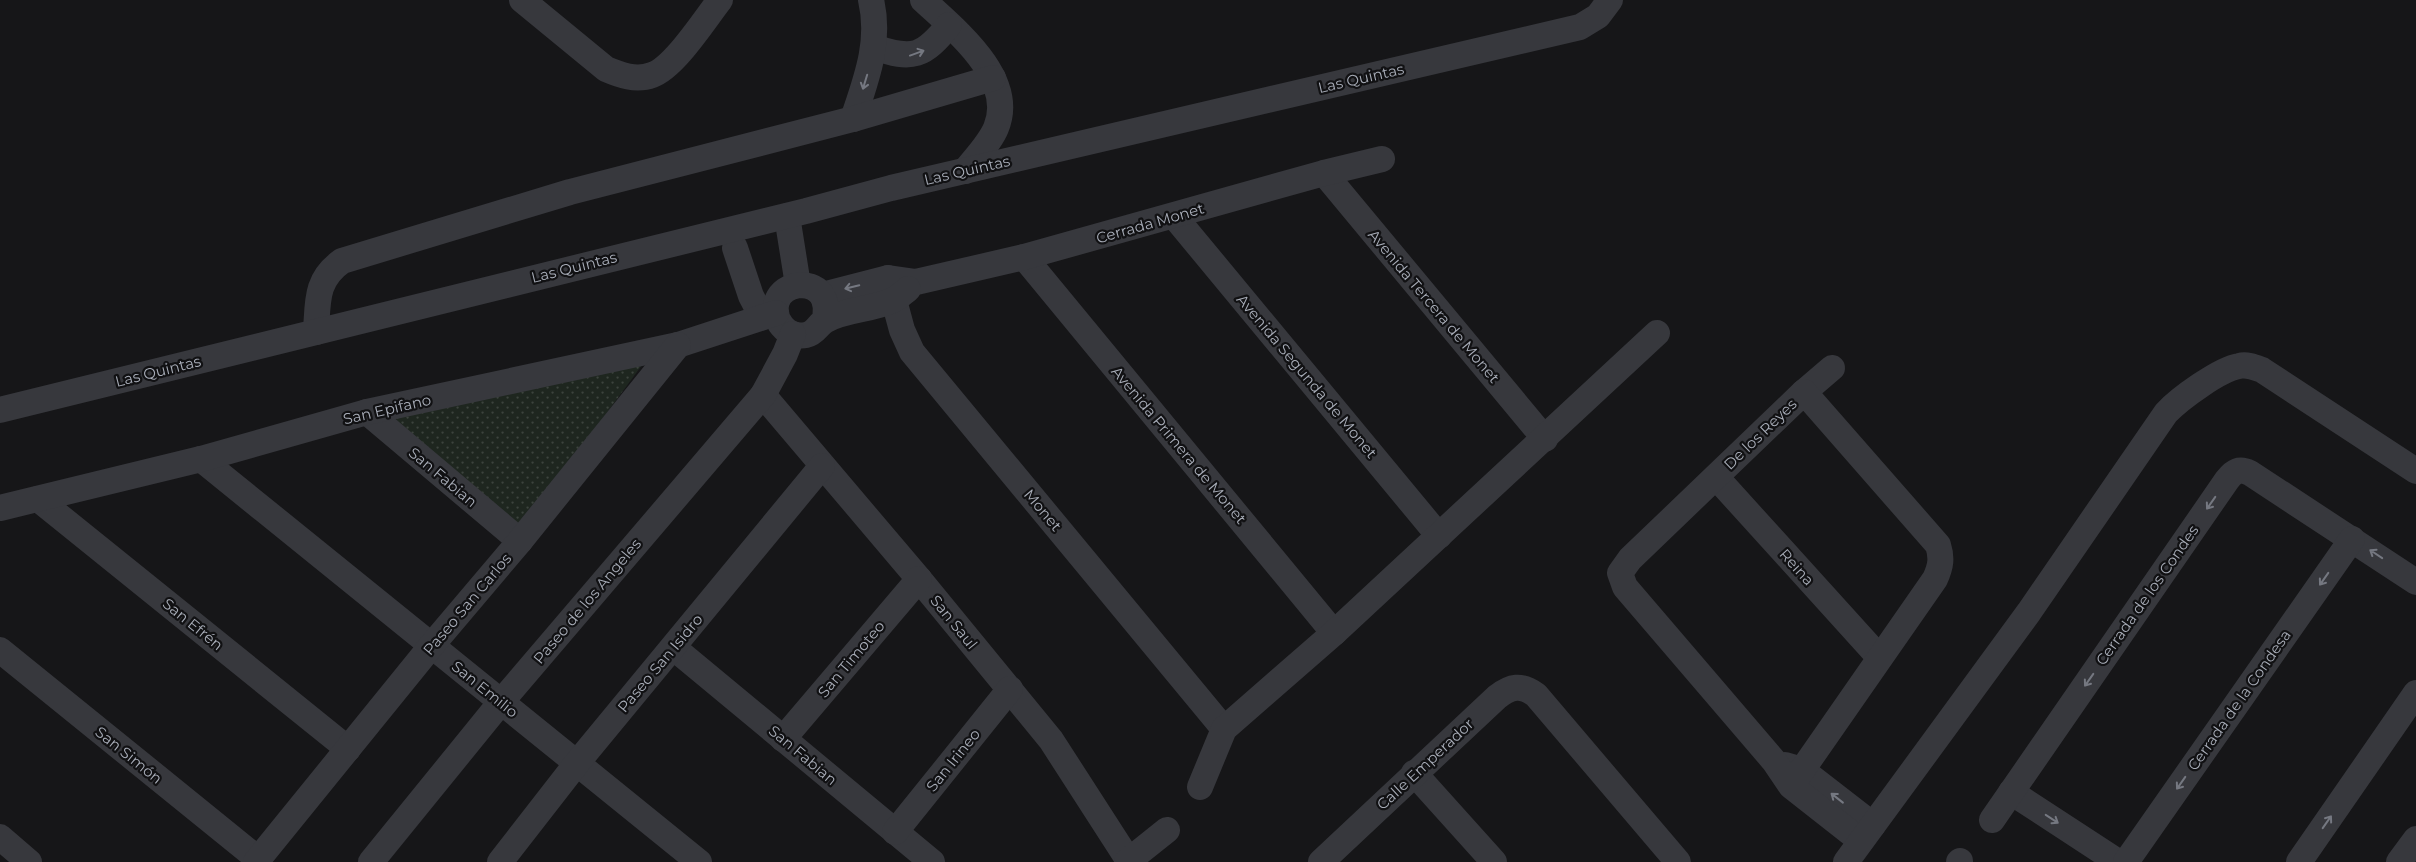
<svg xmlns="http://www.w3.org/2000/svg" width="2416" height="862" font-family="Montserrat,sans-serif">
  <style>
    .grass { fill: url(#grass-dots) }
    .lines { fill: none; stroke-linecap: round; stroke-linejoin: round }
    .minor { stroke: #37383d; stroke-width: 26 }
    .oneway { stroke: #757881 }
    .labels { text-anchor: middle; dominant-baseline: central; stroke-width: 4.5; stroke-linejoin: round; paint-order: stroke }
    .street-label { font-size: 15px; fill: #a8adb8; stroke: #111113 }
  </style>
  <defs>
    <pattern id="grass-dots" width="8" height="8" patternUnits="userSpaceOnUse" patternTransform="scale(1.25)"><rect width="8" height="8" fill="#1e261f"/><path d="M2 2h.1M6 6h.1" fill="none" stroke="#3c433d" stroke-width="1.8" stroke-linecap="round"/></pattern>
  </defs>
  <rect width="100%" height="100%" fill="#161618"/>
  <polygon class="grass" points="642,365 520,531 383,413"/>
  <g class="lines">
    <g class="minor">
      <path d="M522 0 606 69C620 75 636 81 652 75 674 68 705 19 720 0"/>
      <path d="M923 0C954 29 1017 78 996 128 990 143 975 158 965 171"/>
      <path d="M874 47C913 61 924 56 949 25"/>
      <path d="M853 119C866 80 881 42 871 0"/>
      <polyline points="1324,173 1545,439"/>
      <polyline points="787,216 798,285"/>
      <polyline points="1174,216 1439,536"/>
      <polyline points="735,248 751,296 762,317"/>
      <polyline points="1024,257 1334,633"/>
      <polyline points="888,278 902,330 912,352 1224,729"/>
      <polyline points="822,295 888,278 916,282 1024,257 1324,173 1382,159"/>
      <path d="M825 320C826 311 827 302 821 294 810 280 784 283 777 301 771 319 787 339 806 335 816 333 818 324 826 320 846 309 872 310 893 300 898 298 903 293 908 289"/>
      <path d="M316 332C318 302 315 280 342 261L570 192 853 119 993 78"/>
      <polyline points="1804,392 1832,368"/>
      <polyline points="763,395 919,579 1051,740 1129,861"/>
      <polyline points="0,410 806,211 891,188 1580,27 1598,16 1610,0"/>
      <polyline points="367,412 520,541"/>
      <polyline points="201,459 699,862"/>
      <polyline points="1716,477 1879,657"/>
      <polyline points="38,499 348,749"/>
      <polyline points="0,508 201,459 367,412 678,345 776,313"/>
      <polyline points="674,648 932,862"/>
      <polyline points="0,650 258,859"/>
      <polyline points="783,739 919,579"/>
      <polyline points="1785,765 1802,770 1873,825"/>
      <polyline points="1414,773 1494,862"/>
      <path d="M1791 786 1935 579C1941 566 1942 558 1938 545L1804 392 1630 559 1620 573 1625 587 1774 761 1791 786 1861 841"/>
      <polyline points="1200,787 1224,729 1334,633 1657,333"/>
      <polyline points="2011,792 2118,862"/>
      <path d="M1992 820 2227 480C2234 471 2239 468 2250 473L2416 582"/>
      <polyline points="895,832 1010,689"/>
      <polyline points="0,837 29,862"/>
      <polyline points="256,862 432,645 520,541 678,345"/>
      <polyline points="371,862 501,702 763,395 785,354 793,334"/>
      <polyline points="500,862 577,763 822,466"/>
      <polyline points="1127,862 1167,830"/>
      <path d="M1321 862 1497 697C1511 686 1521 684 1536 695L1678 862"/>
      <path d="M1846 862 2029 612 2166 413C2179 399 2220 369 2239 366 2247 364 2254 367 2262 370L2416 471"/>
      <polyline points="1959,862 1960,861"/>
      <polyline points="2126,862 2352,539"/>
      <polyline points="2299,862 2416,693"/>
      <polyline points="2399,862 2416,839"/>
    </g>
  </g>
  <defs><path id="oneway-shaft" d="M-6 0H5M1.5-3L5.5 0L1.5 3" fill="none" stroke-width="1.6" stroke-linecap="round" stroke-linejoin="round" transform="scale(1.25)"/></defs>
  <g class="oneway">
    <use href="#oneway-shaft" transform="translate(917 53) rotate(-20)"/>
    <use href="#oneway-shaft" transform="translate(865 82) rotate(107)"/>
    <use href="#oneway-shaft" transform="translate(852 287) rotate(166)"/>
    <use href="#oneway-shaft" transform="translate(2211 503) rotate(125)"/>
    <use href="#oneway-shaft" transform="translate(2376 554) rotate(-146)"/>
    <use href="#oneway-shaft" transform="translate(2324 579) rotate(125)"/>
    <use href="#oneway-shaft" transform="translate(2089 680) rotate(125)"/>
    <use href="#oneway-shaft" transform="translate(2181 783) rotate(125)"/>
    <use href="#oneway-shaft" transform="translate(1837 798) rotate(-142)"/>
    <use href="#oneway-shaft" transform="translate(2052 819) rotate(33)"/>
    <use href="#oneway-shaft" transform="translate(2327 822) rotate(-55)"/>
  </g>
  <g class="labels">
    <g class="street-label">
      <text transform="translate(1361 78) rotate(-13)">Las Quintas</text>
      <text transform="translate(967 170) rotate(-13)">Las Quintas</text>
      <text transform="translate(1150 223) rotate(-16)">Cerrada Monet</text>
      <text transform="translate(574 267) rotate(-14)">Las Quintas</text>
      <text transform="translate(1434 306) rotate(50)">Avenida Tercera de Monet</text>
      <text transform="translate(158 371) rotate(-14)">Las Quintas</text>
      <text transform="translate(1307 376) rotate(50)">Avenida Segunda de Monet</text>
      <text transform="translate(387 409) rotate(-13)">San Epifano</text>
      <text transform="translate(1760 434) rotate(-44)">De los Reyes</text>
      <text transform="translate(1179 445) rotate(50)">Avenida Primera de Monet</text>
      <text transform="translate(443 477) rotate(40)">San Fabian</text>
      <text transform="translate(1043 510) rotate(50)">Monet</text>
      <text transform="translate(1797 567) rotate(48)">Reina</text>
      <text transform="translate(2147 595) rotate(-55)">Cerrada de los Condes</text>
      <text transform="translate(587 601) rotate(-50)">Paseo de los Angeles</text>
      <text transform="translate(467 604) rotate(-50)">Paseo San Carlos</text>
      <text transform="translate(954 622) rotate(51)">San Saul</text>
      <text transform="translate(193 624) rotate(39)">San Efrén</text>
      <text transform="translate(851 659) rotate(-50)">San Timoteo</text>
      <text transform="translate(660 663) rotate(-50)">Paseo San Isidro</text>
      <text transform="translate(485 689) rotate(39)">San Emilio</text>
      <text transform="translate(2239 700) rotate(-55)">Cerrada de la Condesa</text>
      <text transform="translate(129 755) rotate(39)">San Simón</text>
      <text transform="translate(803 755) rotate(40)">San Fabian</text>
      <text transform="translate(953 760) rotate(-51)">San Irineo</text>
      <text transform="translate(1425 764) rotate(-43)">Calle Emperador</text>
    </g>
  </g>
</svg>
